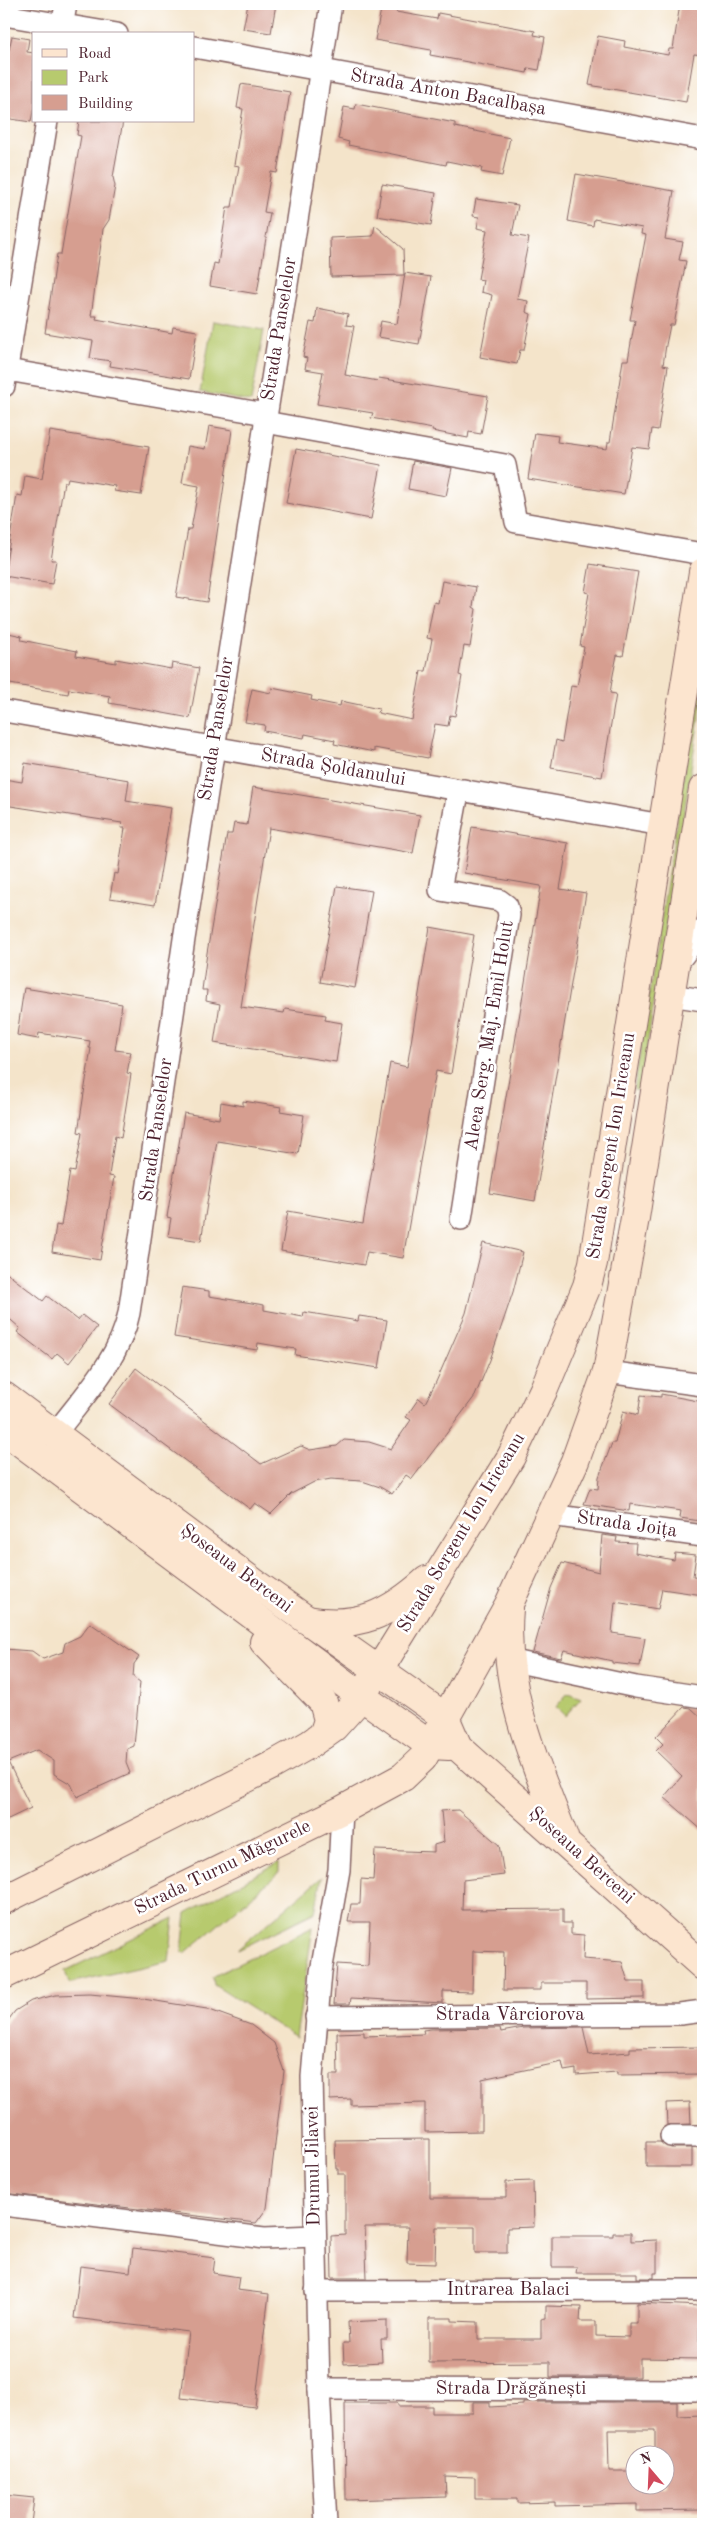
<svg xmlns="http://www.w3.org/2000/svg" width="707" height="2528" font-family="'Old Standard TT',serif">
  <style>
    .green { fill: #b7ca6e; stroke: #80744c }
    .building { fill: #d69e90; fill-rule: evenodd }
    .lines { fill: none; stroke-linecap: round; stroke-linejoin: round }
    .minor-casing { stroke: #866463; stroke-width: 24 }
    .secondary-casing { stroke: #866463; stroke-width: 30 }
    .minor { stroke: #fff; stroke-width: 21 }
    .secondary { stroke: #fce5cf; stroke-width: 28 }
    .labels { text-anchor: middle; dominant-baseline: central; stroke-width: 5; stroke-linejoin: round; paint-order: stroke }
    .street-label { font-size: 19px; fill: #4a1f2b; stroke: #fff }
  </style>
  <rect width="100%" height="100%" fill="#fff"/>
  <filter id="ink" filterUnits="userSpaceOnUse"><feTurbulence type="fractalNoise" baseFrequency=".02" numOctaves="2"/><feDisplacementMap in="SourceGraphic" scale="10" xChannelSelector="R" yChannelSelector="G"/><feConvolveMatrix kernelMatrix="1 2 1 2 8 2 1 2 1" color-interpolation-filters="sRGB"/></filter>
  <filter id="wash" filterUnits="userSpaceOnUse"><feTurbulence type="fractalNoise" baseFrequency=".0096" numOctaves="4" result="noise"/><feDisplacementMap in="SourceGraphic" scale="20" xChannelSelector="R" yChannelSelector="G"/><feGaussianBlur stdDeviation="1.12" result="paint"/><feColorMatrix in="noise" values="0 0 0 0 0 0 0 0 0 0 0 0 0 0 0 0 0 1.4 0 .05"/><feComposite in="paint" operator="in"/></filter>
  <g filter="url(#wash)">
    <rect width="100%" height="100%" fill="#f4e4ca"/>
    <g class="green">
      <polygon points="213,321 264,330 251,402 200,392"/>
      <polygon points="703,655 703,693 640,1091 634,1090"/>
      <polygon points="568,1693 581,1698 565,1716 556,1707"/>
      <polygon points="279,1862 279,1873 185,1953 182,1952 186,1913"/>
      <polygon points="322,1877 315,1912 238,1950 238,1949"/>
      <polygon points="174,1918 169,1961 69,1983 65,1971"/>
      <polygon points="313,1927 296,2037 214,1985 213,1977 216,1975"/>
    </g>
    <g id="blocks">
      <g class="building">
        <polygon points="248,4 276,4 271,33 243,29"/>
        <polygon points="382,4 398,4 396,12 437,19 438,13 535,31 534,35 545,37 539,70 528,68 527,73 430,55 431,50 375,40"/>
        <polygon points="680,4 703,4 703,55 694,54 686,102 589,85 598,36 625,41 624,47 668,55 669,49 673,49"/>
        <polygon points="12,36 29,39 27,52 34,53 34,106 31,122 4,118 4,49 9,50"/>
        <polygon points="241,84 290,92 277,173 271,172 264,212 270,213 257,294 210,286 214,263 218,264 227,207 232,207 239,166 234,165 243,109 237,108"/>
        <polygon points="356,104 455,123 455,127 510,138 502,176 481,172 482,168 447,161 446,165 348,145 349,142 338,139 344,107 355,109"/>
        <polygon points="79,121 123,121 113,177 115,186 109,220 103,229 91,316 97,316 96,319 172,333 173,327 197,331 189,379 110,366 111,361 90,358 93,341 45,333 57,254 61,254 81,136 77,135"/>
        <polygon points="576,174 674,191 665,239 683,242 679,260 686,261 674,325 670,325 666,345 663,365 668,366 658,430 652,429 649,449 632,447 624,494 528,479 535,433 558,436 557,442 607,449 608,442 610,442 623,360 628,360 635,320 630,320 646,235 641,234 642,228 594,219 593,226 568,221"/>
        <polygon points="382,184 436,193 431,225 377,216"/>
        <polygon points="476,199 518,205 512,235 529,238 517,299 528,301 526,312 531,314 524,350 520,350 517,364 480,357 492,295 481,292 483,280 478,279 487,230 477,228 479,217 473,216"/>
        <polygon points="375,225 403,249 404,275 331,277 330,238 373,236"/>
        <polygon points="405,273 431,277 419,344 378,337 381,321 397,324"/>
        <polygon points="317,308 348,314 346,325 354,326 345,375 378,381 379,378 488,396 481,434 469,432 468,438 432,431 433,429 371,418 373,413 317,404 323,372 305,369 307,358 303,357 310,322 315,323"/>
        <polygon points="209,426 232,430 207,602 176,597 188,529 191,529 199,486 182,483 188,446 205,449"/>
        <polygon points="50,431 149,447 141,495 114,491 115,486 68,478 67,482 64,482 51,560 56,560 52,584 4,576 17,495 22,496 25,476 42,479"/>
        <polygon points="296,449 381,465 371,519 286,503"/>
        <polygon points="413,461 452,468 446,496 408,489"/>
        <polygon points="590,564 638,572 623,656 617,655 613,675 610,693 616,694 602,777 551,768 556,740 562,742 571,686 577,687 584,647 580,646 589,593 585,592"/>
        <polygon points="442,581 476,587 473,607 476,609 470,647 464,646 459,675 462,676 455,716 450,715 448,726 435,724 428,758 374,748 374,752 334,744 335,740 305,734 304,738 264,731 265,725 245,722 252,689 271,693 272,688 312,696 311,700 340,706 341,701 379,709 378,713 412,720 421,671 426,671 432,639 427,638 434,602 438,603"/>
        <polygon points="4,632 22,636 21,640 77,651 76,656 116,663 116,659 171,669 172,663 199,668 190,718 109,703 110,696 69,689 68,694 4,683"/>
        <polygon points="25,763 129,780 126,801 171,808 155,905 110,898 114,873 118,874 125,828 121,828 122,823 4,805 4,779 22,782"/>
        <polygon points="253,787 420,815 413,853 269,828 241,1007 284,1013 285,1009 326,1015 325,1020 342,1023 336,1062 214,1043 220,1004 206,1001 207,990 202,990 207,953 227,834 232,834 234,823 247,825"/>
        <polygon points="472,827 568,843 560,889 586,893 535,1201 490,1193 541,886 464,873"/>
        <polygon points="337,886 372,891 355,988 320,982"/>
        <polygon points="430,927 474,935 451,1074 436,1071 403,1258 367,1252 364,1265 281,1251 288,1211 363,1224 390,1063 407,1067"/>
        <polygon points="24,988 122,1004 115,1050 131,1052 127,1073 131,1074 121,1138 115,1136 112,1155 109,1176 114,1177 100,1260 52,1252 56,1225 61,1226 70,1171 75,1172 82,1133 78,1132 91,1048 89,1048 90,1041 39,1033 38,1039 17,1035"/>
        <polygon points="243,1101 281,1107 280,1111 304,1115 298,1154 217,1141 201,1241 168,1236 171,1218 167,1217 184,1113 219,1119 221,1102 243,1106"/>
        <polygon points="483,1243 523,1252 513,1292 490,1360 475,1396 412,1479 406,1475 392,1494 380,1487 362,1481 331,1479 314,1482 291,1494 271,1514 255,1503 250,1509 109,1404 136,1368 261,1464 301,1446 310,1450 337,1446 344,1440 369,1442 391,1449 411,1420 406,1417 419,1398 425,1403 436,1382 466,1313"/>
        <polygon points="4,1271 43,1301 47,1296 78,1320 82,1315 97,1327 69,1363 57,1353 52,1359 17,1332 20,1328 4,1314"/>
        <polygon points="182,1287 209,1291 209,1296 264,1305 264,1310 303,1317 304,1312 358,1321 359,1316 387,1320 379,1368 295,1355 296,1349 276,1346 258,1343 257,1350 174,1337"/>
        <polygon points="661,1394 703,1402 703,1514 701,1514 700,1521 680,1518 681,1511 630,1504 629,1511 584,1504 590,1488 598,1489 599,1477 612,1443 615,1443 623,1411 638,1415 641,1395 661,1397"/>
        <polygon points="602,1535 617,1537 616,1542 636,1543 635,1553 674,1560 675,1553 696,1555 693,1576 703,1577 703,1595 662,1589 658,1609 615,1602 612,1633 645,1638 640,1666 612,1663 612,1661 564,1650 561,1658 533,1652 551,1588 562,1563 599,1572"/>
        <polygon points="90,1623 139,1657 134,1664 133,1677 140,1682 134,1746 127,1749 126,1763 130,1773 77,1797 71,1784 54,1774 54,1761 37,1750 8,1762 31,1808 4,1821 4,1649 32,1651 43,1659 63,1652 65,1643 80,1636"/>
        <polygon points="684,1707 691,1708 703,1719 703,1831 664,1797 682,1776 656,1751 663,1744 656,1737"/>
        <polygon points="458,1810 499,1845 504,1875 463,1880 462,1910 563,1909 563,1923 571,1923 571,1934 584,1935 583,1959 622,1962 628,1982 644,1982 644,1998 586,1999 586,1983 541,1983 541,1990 503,1990 504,1952 473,1951 472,1992 443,1991 443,2003 351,1998 350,2004 334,2004 337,1964 368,1966 370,1922 348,1922 351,1904 360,1904 361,1879 373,1880 375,1850 434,1852 434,1845 444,1842 441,1811"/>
        <polygon points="90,1994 143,1999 207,2009 251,2025 274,2043 284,2071 267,2208 256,2223 4,2193 4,2026 15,2011 31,2001 56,1995"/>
        <polygon points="583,2027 589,2055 630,2052 630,2048 703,2047 703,2074 617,2075 617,2072 576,2075 576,2069 564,2071 562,2062 482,2079 482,2131 425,2132 425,2103 351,2105 351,2099 330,2100 330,2075 338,2075 337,2033 364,2032 364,2036 424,2034 423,2030 431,2029 500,2028 501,2032 523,2028"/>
        <polygon points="690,2102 691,2124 667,2125 666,2103"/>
        <polygon points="430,2139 430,2198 506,2198 506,2182 533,2181 534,2227 507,2228 507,2253 475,2253 475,2227 436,2227 435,2264 407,2263 408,2227 365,2227 367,2278 332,2278 331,2236 345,2235 345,2174 338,2174 338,2169 336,2169 335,2140"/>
        <polygon points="646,2142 660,2142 671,2148 692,2148 692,2167 646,2167"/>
        <polygon points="613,2233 631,2233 631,2241 657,2240 657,2273 654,2273 654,2278 637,2278 637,2273 576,2273 577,2267 552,2267 552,2236 613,2236"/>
        <polygon points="133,2248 215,2258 213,2273 239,2277 237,2290 269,2294 255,2407 181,2398 189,2332 74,2318 80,2266 130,2272"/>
        <polygon points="637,2303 700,2306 699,2341 702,2341 702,2359 640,2358 640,2377 550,2377 550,2362 429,2363 429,2318 452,2318 452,2321 478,2322 478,2339 541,2339 541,2319 546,2318 546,2306 581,2307 580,2321 596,2321 596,2336 629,2337 629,2323 637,2323"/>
        <polygon points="387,2320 387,2339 381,2339 382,2362 344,2364 343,2343 349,2343 348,2322"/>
        <path d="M473 2402H490V2407L523 2405V2402H677V2416L703 2415V2510L637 2511V2504L555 2506V2502L517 2503V2499H475V2477L445 2476 446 2497 346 2500 345 2403H398V2406H432V2413H473ZM608 2430H655V2456H664V2486H634V2471H609Z"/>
        <polygon points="4,2495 34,2498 31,2524 4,2524"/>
      </g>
    </g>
  </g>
  <g filter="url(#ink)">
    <use href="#blocks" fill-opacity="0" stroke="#866463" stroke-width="1"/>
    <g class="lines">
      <defs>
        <g id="minor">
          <polyline points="4,15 117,34"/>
          <polyline points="61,34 66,4"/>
          <polyline points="194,47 703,139"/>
          <polyline points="7,370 266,414"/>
          <polyline points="4,386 47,121"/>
          <polyline points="265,422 505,465 516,522 703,554"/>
          <polyline points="4,711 662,825"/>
          <polyline points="675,966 703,930"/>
          <polyline points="670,995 703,1000"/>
          <polyline points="461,1219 509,915 507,906 499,900 440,890 457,798 464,790"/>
          <polyline points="607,1372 703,1385"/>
          <path d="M55 1434C82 1398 120 1359 129 1313L184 939 331 4"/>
          <polyline points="551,1515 703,1536"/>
          <polyline points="509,1660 636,1687 703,1697"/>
          <polyline points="316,2017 680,2014 703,2011"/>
          <polyline points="671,2136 703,2136"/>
          <polyline points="4,2205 264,2238 315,2236"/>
          <polyline points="316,2291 700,2290"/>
          <polyline points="319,2389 703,2390"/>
          <polyline points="326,2524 319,2389 312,2077 321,1972 339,1870 342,1810"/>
        </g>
        <g id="secondary">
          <polyline points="4,1396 256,1584 445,1717 458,1747 703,1966"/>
          <polyline points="4,1430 361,1696 430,1745 449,1746"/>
          <path d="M509 1609C502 1689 535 1764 564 1837"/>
          <path d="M307 1620C359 1629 389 1614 427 1580"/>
          <polyline points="264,1642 323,1702 328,1720 323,1735"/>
          <polyline points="4,1900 271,1766 310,1744 334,1727 353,1706 379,1670 511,1457 544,1389 587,1286 593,1263 703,572"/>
          <polyline points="4,1975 342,1810 403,1777 423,1758 509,1604 575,1461 607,1372 635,1218 703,789"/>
        </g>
      </defs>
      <use href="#minor" class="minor-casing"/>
      <use href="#secondary" class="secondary-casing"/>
      <use href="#minor" class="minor"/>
      <use href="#secondary" class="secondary"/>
    </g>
  </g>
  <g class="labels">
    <g class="street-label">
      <text transform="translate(448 93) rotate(10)">Strada Anton Bacalbașa</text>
      <text transform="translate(280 329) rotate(-81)">Strada Panselelor</text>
      <text transform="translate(217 729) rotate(-81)">Strada Panselelor</text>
      <text transform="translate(333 768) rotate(10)">Strada Șoldanului</text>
      <text transform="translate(490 1036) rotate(-81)">Aleea Serg. Maj. Emil Holut</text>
      <text transform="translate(157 1130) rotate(-82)">Strada Panselelor</text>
      <text transform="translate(612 1146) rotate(-81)">Strada Sergent Ion Iriceanu</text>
      <text transform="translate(627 1525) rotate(8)">Strada Joița</text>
      <text transform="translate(462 1533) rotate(-59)">Strada Sergent Ion Iriceanu</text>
      <text transform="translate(236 1569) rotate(37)">Șoseaua Berceni</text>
      <text transform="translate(581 1856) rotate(42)">Șoseaua Berceni</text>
      <text transform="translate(223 1868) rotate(-26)">Strada Turnu Măgurele</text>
      <text x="510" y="2015">Strada Vârciorova</text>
      <text transform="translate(314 2166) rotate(-91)">Drumul Jilavei</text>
      <text x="508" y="2290">Intrarea Balaci</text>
      <text x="511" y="2389">Strada Drăgănești</text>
    </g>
  </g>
  <rect width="707" height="2528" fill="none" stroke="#fff" stroke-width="20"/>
  <rect x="32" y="32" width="162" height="90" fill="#ffffff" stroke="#b7a5aa"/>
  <rect x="42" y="49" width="25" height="8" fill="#fce5cf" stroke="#b7a5aa"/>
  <text x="78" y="58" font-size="15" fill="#4a1f2b">Road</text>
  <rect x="42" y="70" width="25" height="15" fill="#b7ca6e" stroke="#b7a5aa"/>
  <text x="78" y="82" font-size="15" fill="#4a1f2b">Park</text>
  <rect x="42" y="95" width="25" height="15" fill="#d69e90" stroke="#b7a5aa"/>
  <text x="78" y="108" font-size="15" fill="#4a1f2b">Building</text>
  <g transform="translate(650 2470) rotate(341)"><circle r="24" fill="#ffffff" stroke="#b7a5aa"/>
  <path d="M0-4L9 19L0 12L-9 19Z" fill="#d1495b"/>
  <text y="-8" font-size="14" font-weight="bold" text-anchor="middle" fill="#4a1f2b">N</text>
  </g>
</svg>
